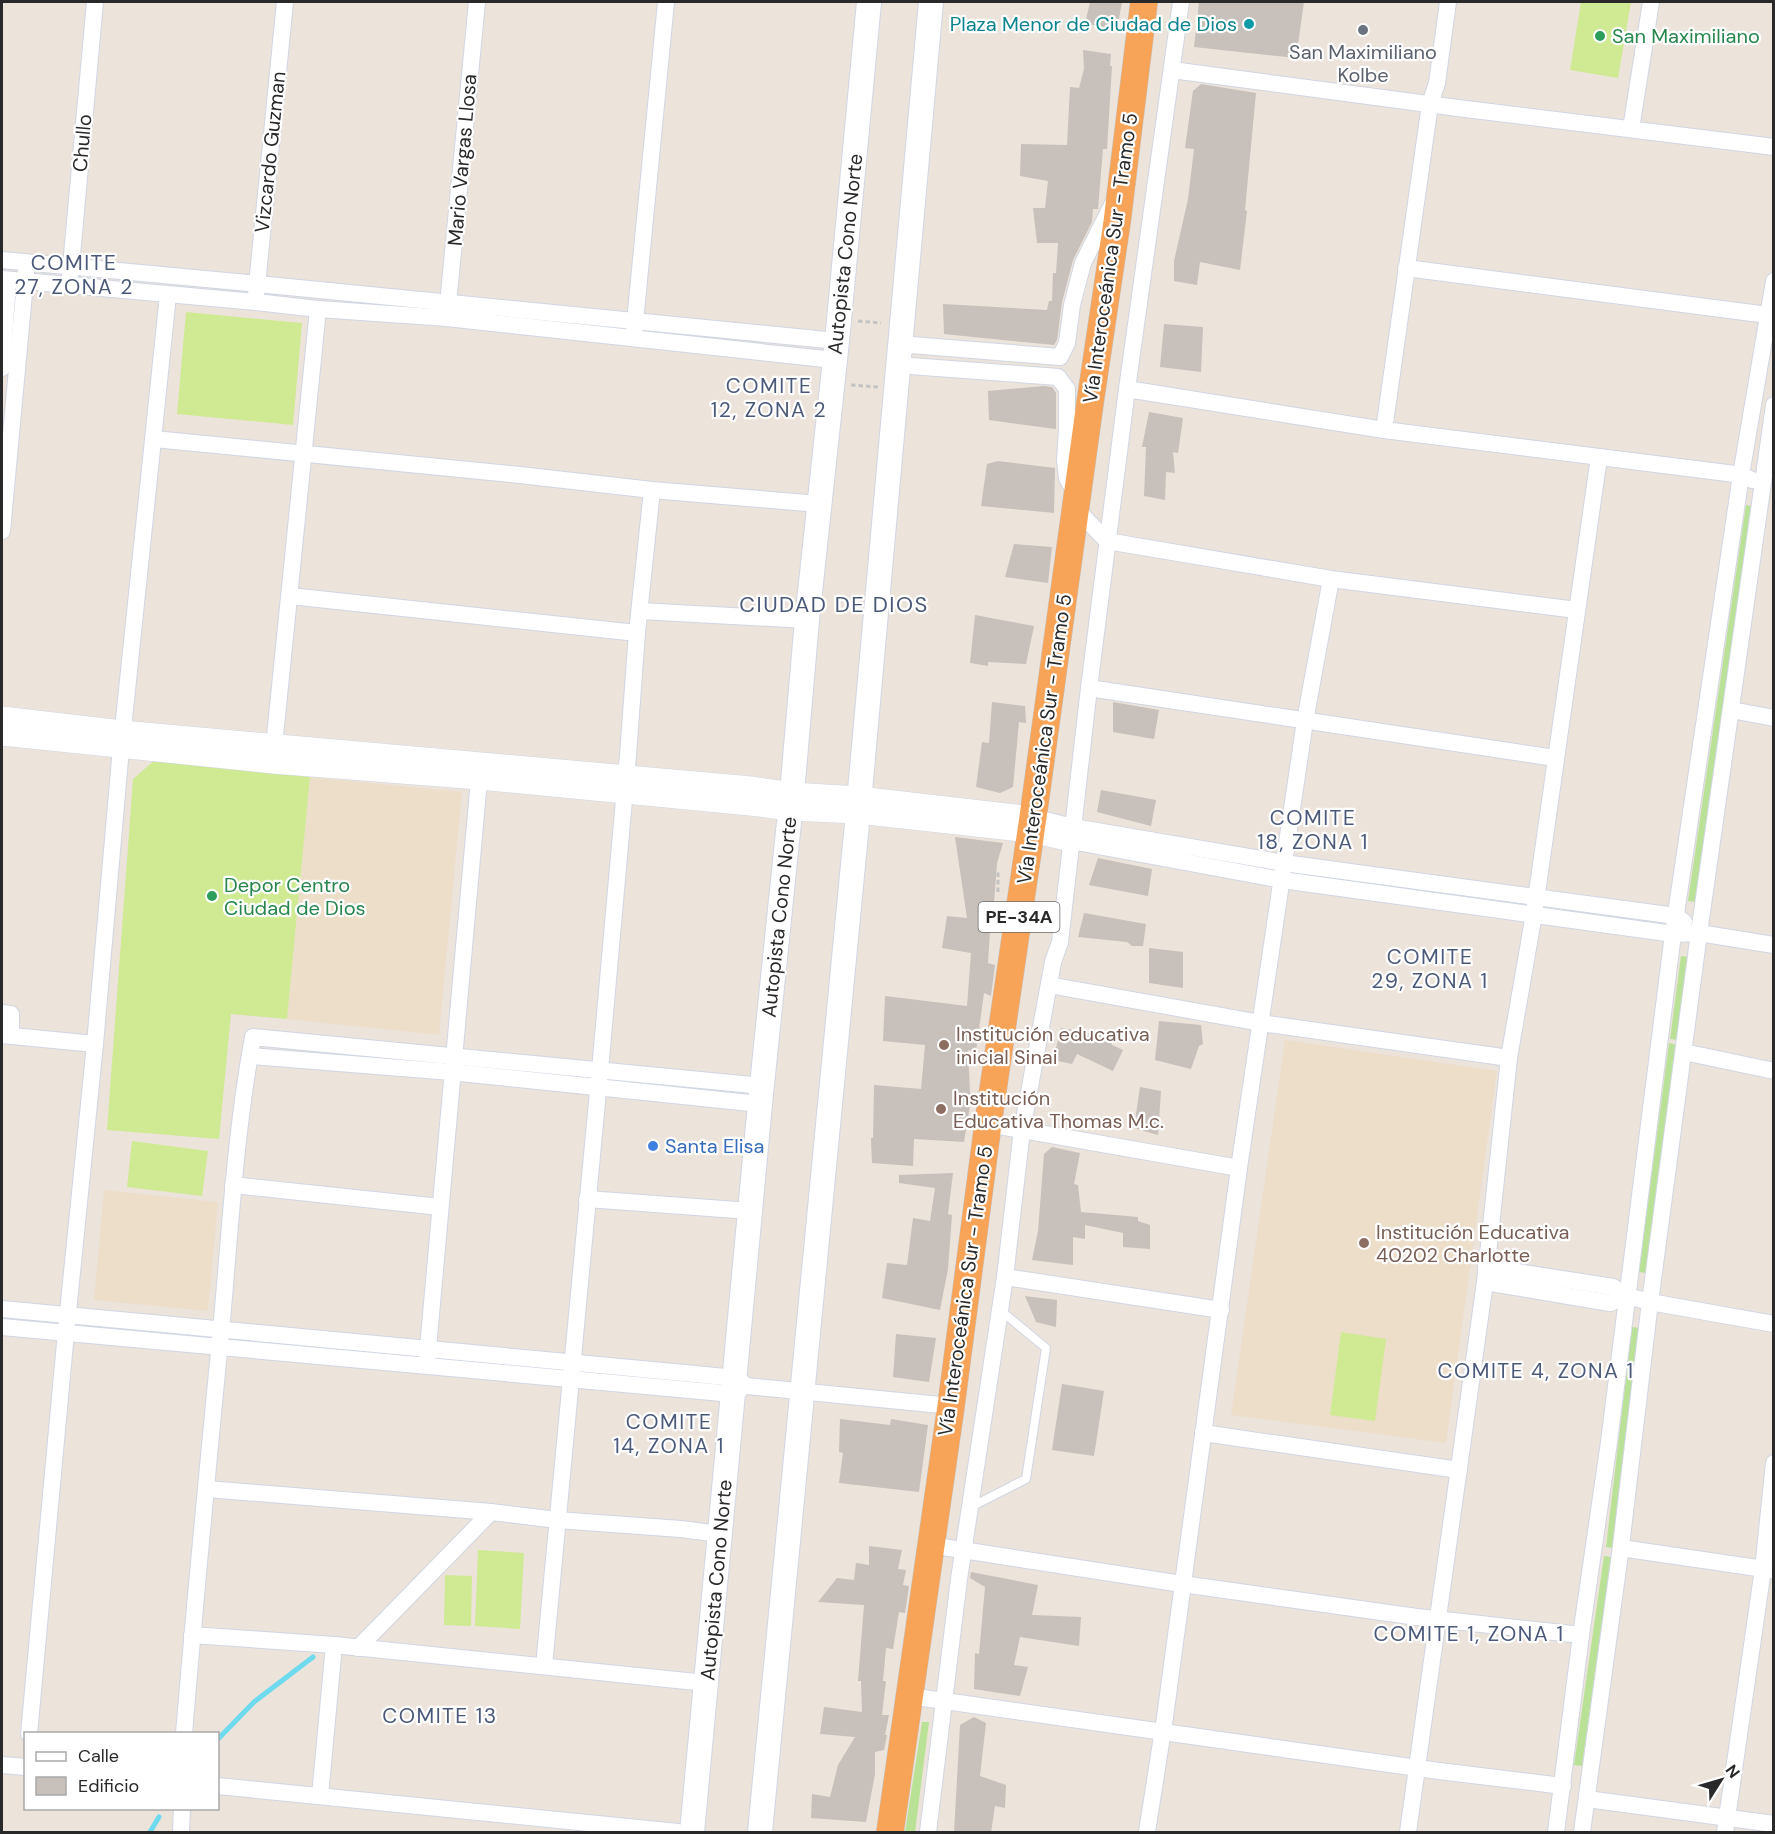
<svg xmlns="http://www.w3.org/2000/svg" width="1775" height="1834" font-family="'DM Sans',sans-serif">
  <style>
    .education { fill: #eddeca }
    .grass { fill: #b9e297 }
    .pitch { fill: #cfea93 }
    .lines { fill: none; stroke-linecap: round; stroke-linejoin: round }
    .stream { stroke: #6edaee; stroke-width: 5 }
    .building { fill: #c7c0bb }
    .service-casing { stroke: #d0d6e2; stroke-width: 10 }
    .minor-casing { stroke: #d0d6e2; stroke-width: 18 }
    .tertiary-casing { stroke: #d0d6e2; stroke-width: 22 }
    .secondary-casing { stroke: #d0d6e2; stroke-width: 26 }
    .trunk-casing { stroke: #c3c3c3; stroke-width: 28 }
    .path { stroke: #c3c3c3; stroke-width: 3; stroke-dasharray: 4.5 3; stroke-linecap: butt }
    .service { stroke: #fff; stroke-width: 8 }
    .minor { stroke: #fff; stroke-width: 16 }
    .tertiary { stroke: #fff; stroke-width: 21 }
    .secondary { stroke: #fff; stroke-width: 24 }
    .trunk { stroke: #f7a458; stroke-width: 27 }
    .culture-dot { fill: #0f9aa8; stroke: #fff; stroke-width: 2 }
    .worship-dot { fill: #6b7280; stroke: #fff; stroke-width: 2 }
    .leisure-dot { fill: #2e9e5b; stroke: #fff; stroke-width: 2 }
    .education-dot { fill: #8d6e63; stroke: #fff; stroke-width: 2 }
    .shop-dot { fill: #3f7fe0; stroke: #fff; stroke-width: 2 }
    .labels { text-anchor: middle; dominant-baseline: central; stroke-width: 4.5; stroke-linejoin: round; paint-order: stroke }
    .shield { fill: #fff; stroke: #696969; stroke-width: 1.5 }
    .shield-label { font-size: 18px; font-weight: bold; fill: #292929 }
    .culture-label { font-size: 20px; fill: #0d838f; stroke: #fff; text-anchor: end }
    .leisure-label { font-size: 20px; fill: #27864d; stroke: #fff; text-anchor: start }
    .worship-label { font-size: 20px; fill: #5b616d; stroke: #fff }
    .street-label { font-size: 20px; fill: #292929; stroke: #fff }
    .education-label { font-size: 20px; fill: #785e54; stroke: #fff; text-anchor: start }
    .shop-label { font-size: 20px; fill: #366cbe; stroke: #fff; text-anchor: start }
    .neighbourhood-label { font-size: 21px; letter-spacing: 1.5px; fill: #4a587a; stroke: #fff }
    .quarter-label { font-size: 22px; letter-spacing: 1.5px; fill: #4a587a; stroke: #fff }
  </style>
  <rect width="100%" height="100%" fill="#ece3db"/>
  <g class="education">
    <polygon points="310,777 462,792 439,1035 287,1019"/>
    <polygon points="1285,1040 1497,1071 1446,1443 1231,1415"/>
    <polygon points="104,1190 218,1202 208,1311 94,1300"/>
  </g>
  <g class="grass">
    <polygon points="1746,505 1751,506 1696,902 1688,901"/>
    <polygon points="1681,956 1689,957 1677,1040 1670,1039"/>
    <polygon points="1669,1043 1677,1045 1646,1273 1639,1272"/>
    <polygon points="1632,1327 1639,1328 1612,1548 1606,1547"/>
    <polygon points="1604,1556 1611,1557 1582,1766 1574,1765"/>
    <polygon points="922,1722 929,1722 915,1832 905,1832"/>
  </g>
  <g class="pitch">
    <polygon points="1581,2 1631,2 1618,78 1570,70"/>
    <polygon points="186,312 302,323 293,425 177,414"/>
    <polygon points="156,759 310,777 287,1019 231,1014 219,1139 107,1130 133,779"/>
    <polygon points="132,1141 208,1151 202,1196 127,1187"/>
    <polygon points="1341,1332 1386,1339 1375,1421 1330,1415"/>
    <polygon points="478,1550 524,1553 520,1629 475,1626"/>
    <polygon points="445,1575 472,1576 471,1626 444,1625"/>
  </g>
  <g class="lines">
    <g class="stream">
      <polyline points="218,1739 254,1702 313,1657"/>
      <polyline points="150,1832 159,1817"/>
    </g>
  </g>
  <g class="building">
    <polygon points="1090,2 1122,2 1117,29 1085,24"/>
    <polygon points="1199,2 1304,2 1296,58 1194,47"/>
    <polygon points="1083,50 1111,54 1110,66 1112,66 1107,149 1103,149 1098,209 1093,209 1092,222 1073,260 1062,302 1057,340 1054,345 944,334 943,304 1047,310 1049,301 1052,301 1053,273 1056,273 1058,243 1037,243 1033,208 1045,208 1048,181 1020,176 1021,144 1067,145 1070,87 1079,88 1084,69"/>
    <polygon points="1201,84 1256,93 1245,210 1247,211 1240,270 1200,262 1197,285 1174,281 1174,261 1188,199 1194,149 1185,148 1193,91"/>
    <polygon points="1164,324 1203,327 1201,372 1160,367"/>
    <polygon points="1044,386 1052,387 1056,393 1056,429 989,420 988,391"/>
    <polygon points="1149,412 1183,418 1178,453 1173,452 1175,473 1166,472 1165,500 1144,496 1146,447 1142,447"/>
    <polygon points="998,461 1055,468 1054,513 981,506 987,464"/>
    <polygon points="1014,544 1052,547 1048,583 1005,577"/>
    <polygon points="975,615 1034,626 1026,664 988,662 988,666 970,663"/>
    <polygon points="992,702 1025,706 1026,723 1019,722 1013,787 1000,793 976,787 982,742 989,743"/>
    <polygon points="1113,702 1159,710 1154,739 1113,732"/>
    <polygon points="1101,790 1156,800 1151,826 1097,812"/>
    <polygon points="955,837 1003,843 997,863 993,916 991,916 988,963 995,965 991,996 984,993 976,1051 968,1050 970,1093 972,1093 964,1142 914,1139 913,1166 872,1163 871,1138 873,1138 874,1085 921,1089 925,1045 883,1041 885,996 967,1006 971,953 942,948 947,916 967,918"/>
    <polygon points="1098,858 1152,869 1148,896 1089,885"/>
    <polygon points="1084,913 1146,924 1143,946 1132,946 1127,942 1078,937"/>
    <polygon points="1149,948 1183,952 1183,988 1149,983"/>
    <polygon points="1159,1021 1201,1025 1203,1044 1199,1046 1191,1069 1155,1060"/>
    <polygon points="1061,1028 1111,1036 1112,1045 1123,1050 1113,1071 1077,1054 1072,1064 1053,1060"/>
    <polygon points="1140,1087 1161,1091 1158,1135 1134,1128"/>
    <polygon points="1052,1147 1080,1153 1074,1184 1078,1185 1081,1212 1138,1217 1138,1221 1150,1225 1150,1249 1123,1247 1123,1233 1085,1225 1085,1239 1073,1237 1073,1265 1032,1260 1038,1231 1044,1154"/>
    <polygon points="953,1173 948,1214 952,1215 948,1269 940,1310 882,1298 887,1263 907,1265 913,1218 930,1221 935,1188 899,1183 899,1175"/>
    <polygon points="1025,1296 1057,1300 1056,1327 1036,1322"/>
    <polygon points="896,1334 936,1338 929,1382 893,1377"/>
    <polygon points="1062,1384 1104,1391 1094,1456 1052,1450"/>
    <polygon points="840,1419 890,1425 891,1419 928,1425 919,1492 839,1483 843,1453 839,1452"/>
    <polygon points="869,1546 902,1550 898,1569 906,1570 903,1585 909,1586 905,1613 899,1612 893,1649 886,1648 883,1681 886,1681 882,1715 889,1715 885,1735 887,1735 884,1750 875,1752 875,1774 866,1822 811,1818 812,1794 830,1797 838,1765 855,1737 820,1734 824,1707 862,1712 861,1681 858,1681 864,1605 818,1602 837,1578 854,1580 856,1563 869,1565"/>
    <polygon points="971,1572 1038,1585 1032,1615 1081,1617 1079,1646 1020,1637 1014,1665 1028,1667 1020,1696 974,1689 975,1653 979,1654 985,1587 970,1578"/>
    <polygon points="974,1717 986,1723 980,1776 1006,1785 1005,1808 995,1806 991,1833 954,1833 960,1725"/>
  </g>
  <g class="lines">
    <defs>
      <polyline id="service" points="971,1507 1026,1479 1046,1348 1000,1310"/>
      <g id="minor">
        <polyline points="1172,70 1458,108 1774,147"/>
        <polyline points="1631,129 1651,2"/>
        <polyline points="2,260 258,284 837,341"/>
        <polyline points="1406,268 1768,315"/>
        <polyline points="70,277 95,2"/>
        <polyline points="2,279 256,302 318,309 447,318 834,360"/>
        <polyline points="256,295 285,2"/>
        <polyline points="447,314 477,2"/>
        <polyline points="634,332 666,2"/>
        <polyline points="899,344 1060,357 1067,343 1072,305 1083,263 1112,205"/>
        <polyline points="897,365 1058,377 1067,389 1067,429 1065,460 1067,478 1076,494"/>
        <polyline points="2,368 8,280"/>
        <polyline points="1127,389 1384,430 1727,473 1741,475 1752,480"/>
        <polyline points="1384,430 1430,104 1437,83 1448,2"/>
        <polyline points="154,439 520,475 652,490 819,504"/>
        <polyline points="1076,509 1107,541 1331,579 1577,610"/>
        <polyline points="2,531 26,272"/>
        <polyline points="290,596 637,633"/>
        <polyline points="640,611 807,620"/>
        <polyline points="1089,688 1555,758"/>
        <polyline points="1731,710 1774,718"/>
        <polyline points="273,756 318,309"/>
        <polyline points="1033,817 1073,827 1284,863 1661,914 1676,916 1684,922"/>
        <polyline points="1071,841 1282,880 1659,932 1673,934 1699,933 1774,945"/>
        <polyline points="1049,985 1261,1023 1509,1058"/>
        <polyline points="2,1013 11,1014 11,1036"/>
        <polyline points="2,1035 95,1044"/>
        <polyline points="1684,1052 1774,1071"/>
        <polyline points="250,1056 451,1072 760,1104"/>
        <polyline points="988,1124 1239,1168"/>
        <polyline points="233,1185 440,1207"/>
        <polyline points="587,1199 750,1211"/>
        <polyline points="1486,1267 1613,1287 1627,1296 1650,1302 1774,1324"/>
        <polyline points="1005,1277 1221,1310"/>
        <polyline points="1485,1282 1610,1303 1627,1296"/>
        <polyline points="2,1309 695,1374 735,1378 747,1386 951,1406"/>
        <polyline points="2,1327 733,1394 740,1390"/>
        <polyline points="427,1359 480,769"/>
        <polyline points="1203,1433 1459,1470"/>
        <polyline points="207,1489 491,1512 557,1520 681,1529 720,1534"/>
        <polyline points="930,1545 1182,1584 1417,1617 1581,1635"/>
        <polyline points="1621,1548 1771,1570"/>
        <polyline points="192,1635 334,1645 706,1683"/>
        <polyline points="358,1648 491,1512"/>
        <polyline points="544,1666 600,1070 628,755 637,633 652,490"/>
        <polyline points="909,1696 1439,1771 1563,1786"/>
        <polyline points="29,1734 66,1332 95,1044 121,748 168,295"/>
        <path d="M184 1734C195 1599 208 1465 221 1331 230 1233 235 1134 253 1037L763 1086"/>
        <polyline points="2,1765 26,1767"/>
        <polyline points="218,1786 678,1832"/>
        <polyline points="320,1796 334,1645"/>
        <polyline points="1587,1799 1774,1824"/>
        <polyline points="181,1832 182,1808"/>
        <polyline points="928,1832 959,1579 1005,1277 1022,1130 1053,962 1060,942 1089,688 1127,389 1181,2"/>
        <polyline points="1147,1832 1165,1717 1239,1168 1305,721 1331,579"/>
        <polyline points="1408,1832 1485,1282 1509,1058 1534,914 1599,457"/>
        <polyline points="1556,1832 1581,1635 1609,1442 1673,934 1741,475 1774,281"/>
        <polyline points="1582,1832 1620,1554 1650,1302 1699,933 1774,405"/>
        <polyline points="1725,1832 1763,1569 1774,1463"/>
      </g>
      <g id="tertiary">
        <polyline points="2,717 122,731 751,787 792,793 859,797 1033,817"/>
        <polyline points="2,735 273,763 479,779 760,806 789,810 858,813 1031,832 1071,841"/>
      </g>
      <g id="secondary">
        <polyline points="692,1832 760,1104 792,793 807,620 837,341 869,2"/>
        <polyline points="760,1832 858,813 931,2"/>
      </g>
      <polyline id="trunk" points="890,1832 951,1406 988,1124 1033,817 1090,403 1117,222 1144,2"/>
    </defs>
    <use href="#service" class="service-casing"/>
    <use href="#minor" class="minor-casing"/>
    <use href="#tertiary" class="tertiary-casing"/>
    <use href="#secondary" class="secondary-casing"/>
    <use href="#trunk" class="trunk-casing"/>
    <g class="path">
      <polyline points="858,321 881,323"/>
      <polyline points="851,385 878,387"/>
      <polyline points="998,892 998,871"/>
    </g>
    <use href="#service" class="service"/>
    <use href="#minor" class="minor"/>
    <use href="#tertiary" class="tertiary"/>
    <use href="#secondary" class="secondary"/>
    <use href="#trunk" class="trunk"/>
  </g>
  <circle class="culture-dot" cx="1249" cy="24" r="6"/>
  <circle class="worship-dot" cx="1363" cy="30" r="6"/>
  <g class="leisure-dot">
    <circle cx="1600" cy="36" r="6"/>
    <circle cx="212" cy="896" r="6"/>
  </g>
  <g class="education-dot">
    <circle cx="944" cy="1045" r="6"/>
    <circle cx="941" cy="1109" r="6"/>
    <circle cx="1364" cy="1243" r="6"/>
  </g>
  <circle class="shop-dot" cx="653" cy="1146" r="6"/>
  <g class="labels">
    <rect class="shield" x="978.5" y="902" width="81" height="30" rx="4.5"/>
    <g class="shield-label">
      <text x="1019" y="917">PE-34A</text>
    </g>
    <g class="culture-label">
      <text x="1237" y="24">Plaza Menor de Ciudad de Dios</text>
    </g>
    <g class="leisure-label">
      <text x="1612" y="36">San Maximiliano</text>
      <text x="224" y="885">Depor Centro<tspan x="224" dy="23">Ciudad de Dios</tspan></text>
    </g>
    <g class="worship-label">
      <text x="1363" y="52">San Maximiliano<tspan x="1363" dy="23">Kolbe</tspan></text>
    </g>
    <g class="street-label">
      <text transform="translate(82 143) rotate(-85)">Chullo</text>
      <text transform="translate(270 152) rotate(-84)">Vizcardo Guzman</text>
      <text transform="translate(462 160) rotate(-85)">Mario Vargas Llosa</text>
      <text transform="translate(845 254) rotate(-84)">Autopista Cono Norte</text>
      <text transform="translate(1110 258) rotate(-82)">Vía Interoceánica Sur - Tramo 5</text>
      <text transform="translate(1044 739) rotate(-82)">Vía Interoceánica Sur - Tramo 5</text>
      <text transform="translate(779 917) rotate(-84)">Autopista Cono Norte</text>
      <text transform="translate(965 1291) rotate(-82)">Vía Interoceánica Sur - Tramo 5</text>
      <text transform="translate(716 1580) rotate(-85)">Autopista Cono Norte</text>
    </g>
    <g class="education-label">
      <text x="956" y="1034">Institución educativa<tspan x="956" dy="23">inicial Sinai</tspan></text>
      <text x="953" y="1098">Institución<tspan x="953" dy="23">Educativa Thomas M.c.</tspan></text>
      <text x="1376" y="1232">Institución Educativa<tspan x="1376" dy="23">40202 Charlotte</tspan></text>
    </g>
    <g class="shop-label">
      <text x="665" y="1146">Santa Elisa</text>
    </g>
    <g class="neighbourhood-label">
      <text x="74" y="263">COMITE<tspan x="74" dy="24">27, ZONA 2</tspan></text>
      <text x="769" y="386">COMITE<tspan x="769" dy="24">12, ZONA 2</tspan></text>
      <text x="1313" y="818">COMITE<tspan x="1313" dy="24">18, ZONA 1</tspan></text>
      <text x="1430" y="957">COMITE<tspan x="1430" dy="24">29, ZONA 1</tspan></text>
      <text x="1536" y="1371">COMITE 4, ZONA 1</text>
      <text x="669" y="1422">COMITE<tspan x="669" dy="24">14, ZONA 1</tspan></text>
      <text x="1469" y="1634">COMITE 1, ZONA 1</text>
      <text x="440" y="1716">COMITE 13</text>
    </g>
    <g class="quarter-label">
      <text x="834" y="604">CIUDAD DE DIOS</text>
    </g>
  </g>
  <rect width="1775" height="1834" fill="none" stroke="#292929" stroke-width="6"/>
  <rect x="24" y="1732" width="195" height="78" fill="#ffffff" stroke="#a9a9a9" stroke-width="1.5"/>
  <rect x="36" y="1752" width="30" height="9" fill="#ffffff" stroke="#a9a9a9" stroke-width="1.5"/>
  <text x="78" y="1762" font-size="18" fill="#292929">Calle</text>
  <rect x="36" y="1777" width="30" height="18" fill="#c7c0bb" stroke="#a9a9a9" stroke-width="1.5"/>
  <text x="78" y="1792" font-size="18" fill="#292929">Edificio</text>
  <g transform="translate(1721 1780) rotate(53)" stroke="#ffffff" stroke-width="4.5" paint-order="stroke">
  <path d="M0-4.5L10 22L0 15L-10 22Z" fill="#292929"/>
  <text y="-9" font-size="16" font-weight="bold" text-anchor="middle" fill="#292929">N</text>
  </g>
</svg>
